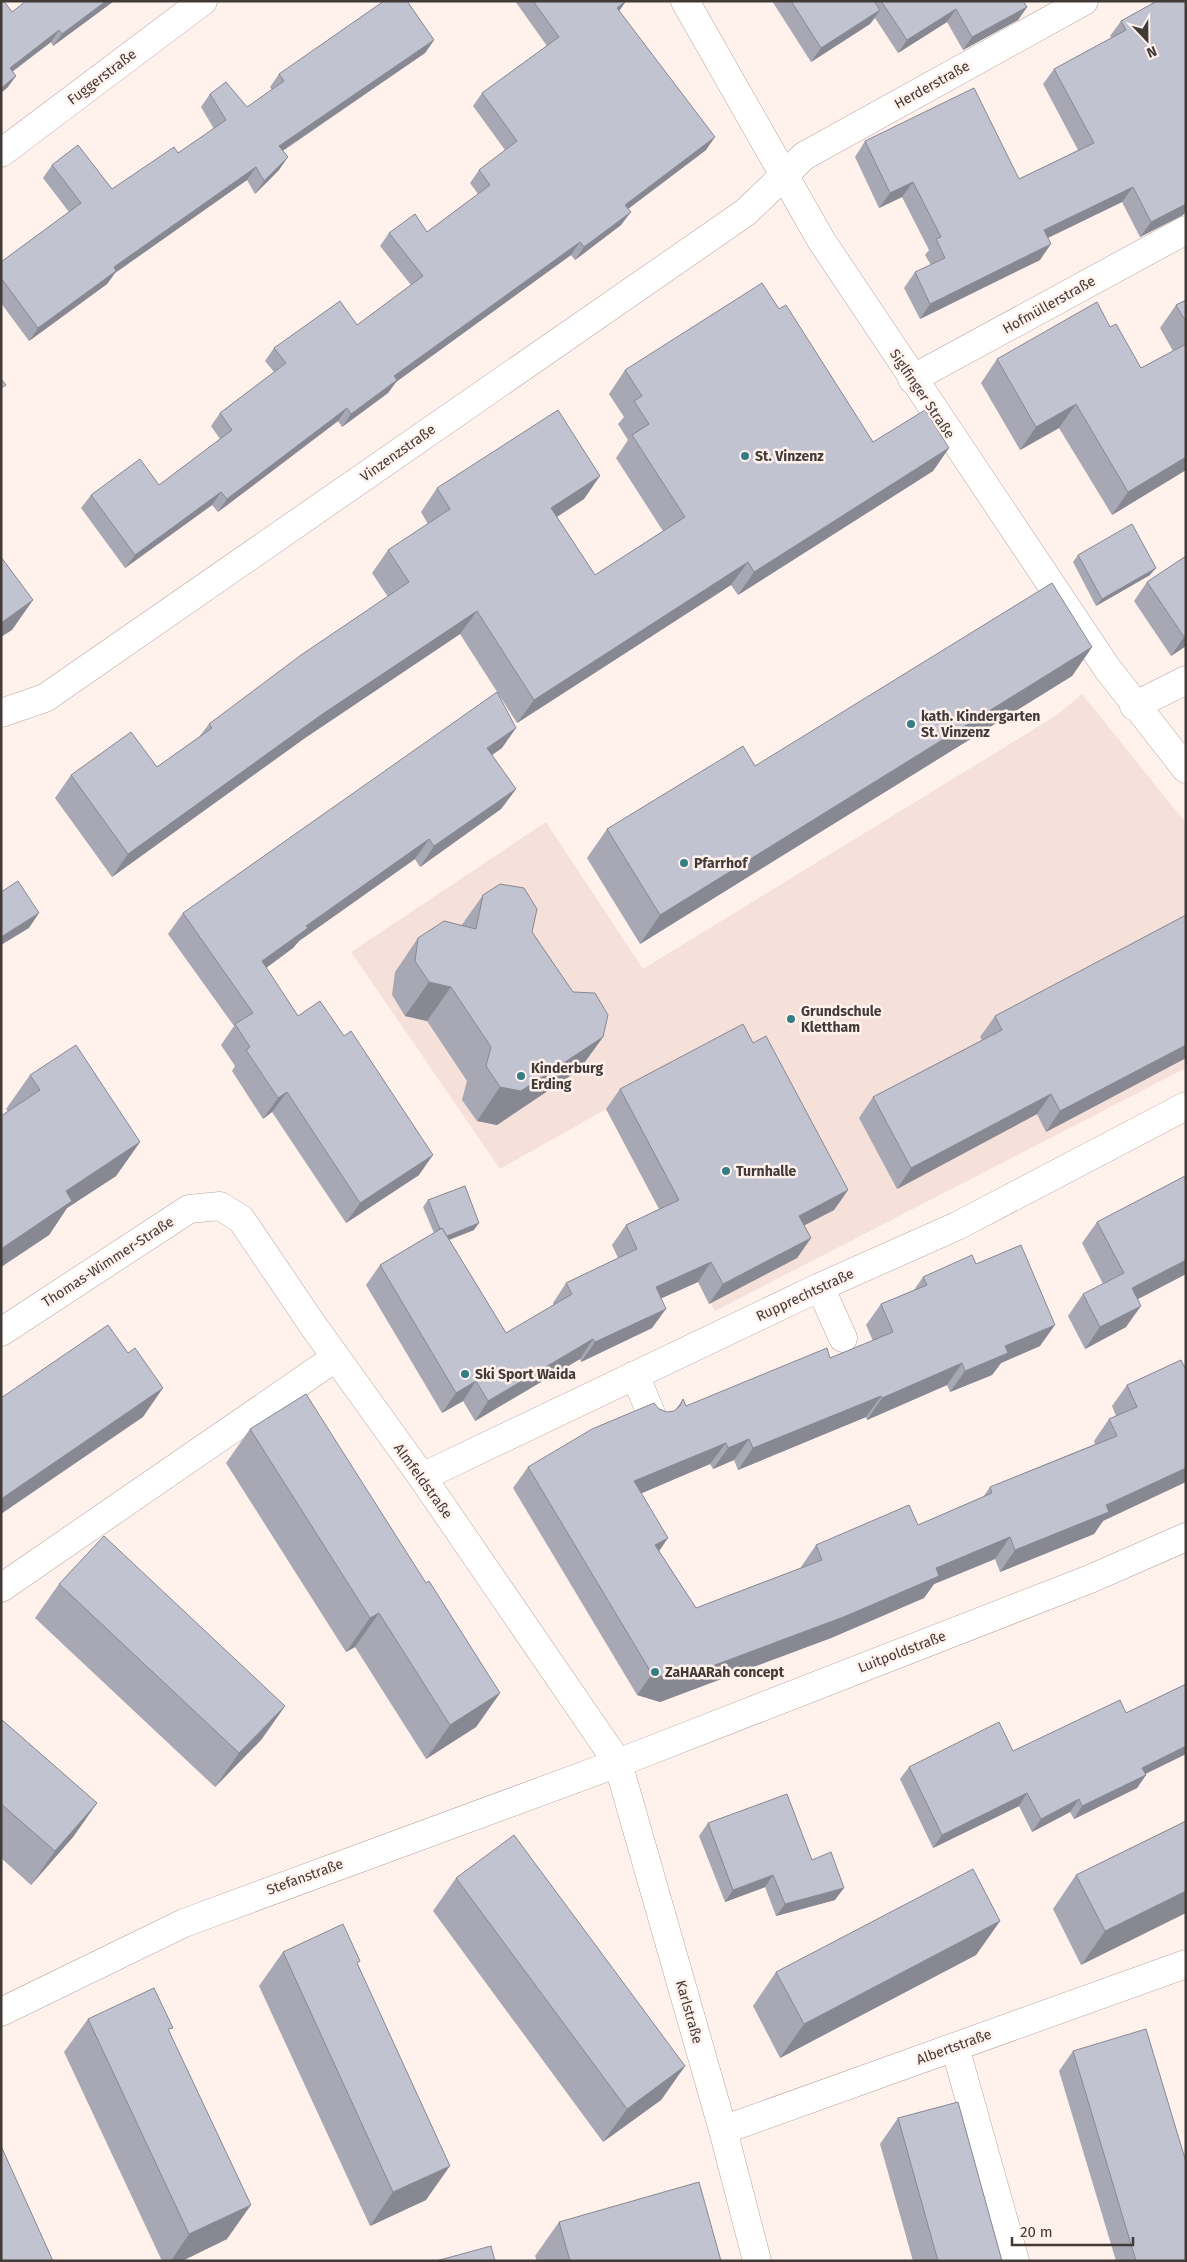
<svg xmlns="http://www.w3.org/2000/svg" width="1187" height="2262" font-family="'Fira Sans',sans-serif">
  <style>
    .built { fill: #f5e1d9 }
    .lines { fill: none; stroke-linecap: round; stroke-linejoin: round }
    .minor-casing { stroke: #b7a7a1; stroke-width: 29 }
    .minor { stroke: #fff; stroke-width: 28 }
    .wall { fill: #a7a8b4 }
    .shaded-wall { fill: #888892 }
    .building { fill: #c2c3d1; stroke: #888892 }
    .poi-dot { fill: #347d84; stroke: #fff1ec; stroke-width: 2 }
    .labels { text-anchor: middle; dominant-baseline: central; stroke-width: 5; stroke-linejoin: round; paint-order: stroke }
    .street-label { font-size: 14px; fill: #413a37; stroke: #fff1ec }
    .poi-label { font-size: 14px; font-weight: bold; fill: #413a37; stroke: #fff1ec; text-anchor: start }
  </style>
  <rect width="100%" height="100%" fill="#fff1ec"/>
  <polygon class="built" points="1082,694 1186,823 1186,1068 715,1311 606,1109 500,1169 351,952 546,822 643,969 1057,715"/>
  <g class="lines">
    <defs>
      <g id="minor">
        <polyline points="685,1 821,240 1107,668 1186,769"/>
        <polyline points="1,153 203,1"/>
        <polyline points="912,379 1186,230"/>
        <polyline points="1134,706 1186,680"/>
        <polyline points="1,713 45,698 746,212 804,156 1084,1"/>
        <polyline points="820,1287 843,1338"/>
        <polyline points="1,1332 189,1209 220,1206 241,1219 312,1324 422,1477 618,1763 723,2130 757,2261"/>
        <polyline points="635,1375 653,1418"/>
        <polyline points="422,1477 820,1287 957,1226 1186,1106"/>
        <polyline points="1,1588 335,1358"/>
        <polyline points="1,2012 184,1923 618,1763 1090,1579 1186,1537"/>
        <polyline points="955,2047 1015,2261"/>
        <polyline points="723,2130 1186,1964"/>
      </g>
    </defs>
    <use href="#minor" class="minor-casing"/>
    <use href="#minor" class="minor"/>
  </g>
  <g class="wall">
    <polygon points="114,1 53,46 51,42 12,72 16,76 7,88 12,12"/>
    <polygon points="515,1 626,1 619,11 706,150 628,209 621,225 575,260 571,255 396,382 388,393 342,427 338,421 218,512 212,505 125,568 81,508 91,495 159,485 220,439 211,426 220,413 274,372 265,361 274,348 357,325 411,285 380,246 389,233 427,232 478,194 470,183 479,170 505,150 473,106 482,93 547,46"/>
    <polygon points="772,1 1023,1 1027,7 1018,20 963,50 947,22 898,53 875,18 870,24 811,62"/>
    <polygon points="1157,1 1183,215 1140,237 1122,202 1048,238 1040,260 920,319 904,288 915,272 931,265 925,255 929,250 902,197 879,208 855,157 865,141 1019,179 1078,150 1043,84 1054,69 1111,38 1110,36 1121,21"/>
    <polygon points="434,40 425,53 283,151 279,170 255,194 247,180 115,273 107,284 29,341 1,303 1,262 69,212 43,178 52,165 112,189 178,153 214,129 201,107 210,94 247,107 272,90 270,87 279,74"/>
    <polygon points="1186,300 1186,470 1112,515 1059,428 1020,450 981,383 997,359 1110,327 1141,368 1173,351 1160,328 1176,305"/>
    <polygon points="779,309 873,442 949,448 933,471 738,595 731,585 517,723 460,634 305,738 112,877 55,798 71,775 157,767 199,737 209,724 388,597 372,573 388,550 428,524 421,512 437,488 584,499 557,517 595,575 663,531 616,458 628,440 618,424 624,417 609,394 625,370"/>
    <polygon points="1078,555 1150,575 1096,606 1073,562"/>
    <polygon points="1186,556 1186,646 1171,656 1134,601 1147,582"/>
    <polygon points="1092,647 1072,676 640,944 587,858 607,829 755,766"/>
    <polygon points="502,748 492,755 516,789 501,809 420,867 415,859 299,941 293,948 266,968 298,1016 419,1175 346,1223 272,1112 263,1119 232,1071 235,1066 221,1045 234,1026 168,934 183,913"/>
    <polygon points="483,895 532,932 603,1037 579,1070 497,1125 477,1121 462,1100 467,1081 427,1021 405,1016 392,995 395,972 418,938 461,926"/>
    <polygon points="1186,915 1186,1058 1046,1132 1037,1114 897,1189 859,1118 873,1097 982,1040 980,1037 995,1016"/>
    <polygon points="753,1043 848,1190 834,1210 804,1225 811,1238 797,1258 709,1304 698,1282 661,1298 652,1328 581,1362 580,1359 475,1421 463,1401 442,1413 366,1285 380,1265 434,1233 423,1207 428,1200 474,1230 449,1240 506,1333 554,1305 553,1303 566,1283 618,1258 612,1245 626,1225 659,1209 606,1109 620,1089"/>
    <polygon points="30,1075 140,1142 116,1176 67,1208 49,1235 1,1267 1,1116 8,1112 6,1109"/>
    <polygon points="1097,1222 1186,1274 1138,1299 1126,1327 1085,1349 1068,1316 1083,1294 1103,1284 1082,1243"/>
    <polygon points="976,1264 1040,1346 1001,1363 992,1375 950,1392 947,1385 867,1420 866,1417 738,1470 734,1460 713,1469 710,1464 641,1493 659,1551 696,1608 801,1568 801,1567 816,1545 918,1525 983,1497 990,1487 1095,1444 1094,1441 1109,1419 1116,1416 1112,1406 1127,1385 1181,1360 1103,1521 1094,1534 1000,1572 995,1559 934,1584 924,1598 831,1638 660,1702 637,1695 513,1488 528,1467 659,1409 667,1412 674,1411 676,1409 683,1399 686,1406 830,1358 873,1341 866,1325 881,1304 914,1290 923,1277"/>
    <polygon points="250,1429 426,1583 500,1693 476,1727 426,1759 355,1647 346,1652 226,1463"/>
    <polygon points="59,1584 285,1706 261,1740 215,1787 35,1618"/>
    <polygon points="1186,1684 1186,1754 1145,1774 1146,1775 1137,1788 1074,1819 1070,1812 1032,1832 1019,1806 933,1848 900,1779 909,1767 1013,1751 1126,1713"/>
    <polygon points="1,1719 97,1803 73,1837 31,1885 1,1858"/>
    <polygon points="1186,1821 1081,1965 1053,1909 1076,1875"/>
    <polygon points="708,1823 835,1900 776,1916 765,1887 725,1902 699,1836"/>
    <polygon points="456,1878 685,2066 661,2100 603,2142 433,1911"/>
    <polygon points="1000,1921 976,1955 780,2058 753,2006 776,1972"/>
    <polygon points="283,1952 358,1965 426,2200 370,2226 259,1986"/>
    <polygon points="88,2019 170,2032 227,2239 182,2261 162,2261 64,2052"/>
    <polygon points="1073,2051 1186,2261 1116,2261 1059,2071"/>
    <polygon points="898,2118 1002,2261 913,2261 880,2144"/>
    <polygon points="559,2222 721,2261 537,2261 535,2256"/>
  </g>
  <g class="shaded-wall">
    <polygon points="106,1 114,1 53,46 62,34"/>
    <polygon points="626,1 617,14 617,8"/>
    <polygon points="1027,7 1018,20 963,50 972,37"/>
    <polygon points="956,9 947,22 898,53 907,40"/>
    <polygon points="880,10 870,24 811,62 821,48"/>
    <polygon points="59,30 51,42 1,80 10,68"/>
    <polygon points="434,40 425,53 270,159 279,146"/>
    <polygon points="16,76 7,88 1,93 1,88"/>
    <polygon points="715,137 706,150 616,218 625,205"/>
    <polygon points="288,157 279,170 255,194 264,181"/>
    <polygon points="256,167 247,180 115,273 107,284 29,341 38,328 114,267"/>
    <polygon points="913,182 902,197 879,208 890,193"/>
    <polygon points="1133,187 1122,202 1033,245 1044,230"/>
    <polygon points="1186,204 1186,211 1183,215 1140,237 1151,222"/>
    <polygon points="631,212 621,225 575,260 584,247"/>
    <polygon points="580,242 571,255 396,382 388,393 342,427 351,414 394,376"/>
    <polygon points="1051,244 1040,260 920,319 930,304"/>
    <polygon points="1076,404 1059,428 1020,450 1036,427"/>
    <polygon points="347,408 338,421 218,512 227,499"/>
    <polygon points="949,448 933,471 738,595 754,572"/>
    <polygon points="1186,457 1186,470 1112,515 1128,492"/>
    <polygon points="600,476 584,499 535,531 551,508"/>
    <polygon points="221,492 212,505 125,568 135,555"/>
    <polygon points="748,562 731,585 517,723 534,700"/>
    <polygon points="1156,568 1150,575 1096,606 1102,599"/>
    <polygon points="33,600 12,630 1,637 1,623"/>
    <polygon points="477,611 460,634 305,738 112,877 128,854 321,715"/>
    <polygon points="1186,636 1186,646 1171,656 1184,637"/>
    <polygon points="1092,647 1072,676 640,944 660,915"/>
    <polygon points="516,728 502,748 473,768 487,748"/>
    <polygon points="516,789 501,809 420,867 434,846"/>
    <polygon points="429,839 415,859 299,941 293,948 247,982 262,961 306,926"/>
    <polygon points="39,913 29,928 1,945 1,937"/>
    <polygon points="429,982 451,987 427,1021 405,1016"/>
    <polygon points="603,1037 579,1070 497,1125 477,1121 500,1087"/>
    <polygon points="1186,1045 1186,1058 1046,1132 1060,1111"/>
    <polygon points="287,1092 272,1112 263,1119 278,1098"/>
    <polygon points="1051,1094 1037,1114 897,1189 911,1168"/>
    <polygon points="140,1142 116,1176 67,1208 49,1235 1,1267 1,1249 66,1191"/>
    <polygon points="433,1155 419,1175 346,1223 360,1203"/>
    <polygon points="848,1190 834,1210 786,1235 799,1216"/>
    <polygon points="479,1223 474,1230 438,1244 443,1237"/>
    <polygon points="811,1238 797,1258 709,1304 723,1284"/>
    <polygon points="1186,1260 1186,1274 1117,1310 1132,1288"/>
    <polygon points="711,1262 698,1282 642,1307 656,1287"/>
    <polygon points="1141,1306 1126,1327 1085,1349 1100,1327"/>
    <polygon points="666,1309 652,1328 581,1362 595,1342"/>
    <polygon points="1055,1325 1040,1346 1001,1363 992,1375 950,1392 965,1371 1005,1346"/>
    <polygon points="593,1339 580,1359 475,1421 488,1401"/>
    <polygon points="962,1363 947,1385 867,1420 882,1398"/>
    <polygon points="476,1381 463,1401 442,1413 456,1393"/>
    <polygon points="163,1388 143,1417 1,1514 1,1499"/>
    <polygon points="881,1396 866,1417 738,1470 753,1448"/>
    <polygon points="749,1439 734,1460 713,1469 728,1448"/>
    <polygon points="726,1443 710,1464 619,1503 634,1481"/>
    <polygon points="1186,1468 1186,1482 1103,1521 1094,1534 1000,1572 1015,1550 1106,1505"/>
    <polygon points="1010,1537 995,1559 934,1584 924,1598 831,1638 660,1702 637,1695 652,1674 936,1568"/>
    <polygon points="668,1538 653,1560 655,1545"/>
    <polygon points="379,1613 355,1647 346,1652 370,1618"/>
    <polygon points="500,1693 476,1727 426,1759 450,1725"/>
    <polygon points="285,1706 261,1740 215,1787 239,1753"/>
    <polygon points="1186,1746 1186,1754 1133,1780 1142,1768"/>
    <polygon points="1146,1775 1137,1788 1074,1819 1082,1806"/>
    <polygon points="1027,1793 1019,1806 933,1848 942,1835"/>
    <polygon points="1079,1799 1070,1812 1032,1832 1041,1819"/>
    <polygon points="97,1803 73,1837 31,1885 55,1851"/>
    <polygon points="773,1875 765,1887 725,1902 733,1890"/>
    <polygon points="844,1888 835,1900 776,1916 785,1904"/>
    <polygon points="1186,1891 1186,1913 1081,1965 1105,1931"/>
    <polygon points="1000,1921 976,1955 780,2058 804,2024"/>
    <polygon points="685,2066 661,2100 603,2142 627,2109"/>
    <polygon points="450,2166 426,2200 370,2226 393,2192"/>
    <polygon points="251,2205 227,2239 182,2261 171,2261 189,2234"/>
  </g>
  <g class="building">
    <polygon points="1,1 4,1 12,12 26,1 106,1 62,34 59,30 10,68 16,76 1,88"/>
    <polygon points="384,1 407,1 434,40 279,146 288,157 264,181 256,167 114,267 116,271 38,328 1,278 1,262 81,203 52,165 78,145 112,189 174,147 178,153 226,120 210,94 226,82 247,107 284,81 279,74"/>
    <polygon points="533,1 626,1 617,8 715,137 625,205 631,212 584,247 580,242 394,376 397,380 351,414 347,408 227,499 221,492 135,555 91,495 140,459 159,485 232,430 220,413 286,363 274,348 340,301 357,325 423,276 389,233 415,214 427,232 490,185 479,170 517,141 482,93 559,37"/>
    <polygon points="791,1 874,1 880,10 821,48"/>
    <polygon points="881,1 1023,1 1027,7 972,37 956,9 907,40"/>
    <polygon points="1157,1 1186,1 1186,204 1151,222 1133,187 1044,230 1051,244 930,304 915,272 945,258 936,239 941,237 913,182 890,193 865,141 974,88 1019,179 1094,143 1054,69 1126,30 1121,21"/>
    <polygon points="762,283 779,309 786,305 873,442 925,410 949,448 754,572 748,562 534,700 477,611 321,715 128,854 71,775 131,732 157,767 212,728 209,724 301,655 409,582 388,550 450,509 437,488 558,410 600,476 551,508 595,575 685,517 632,435 649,424 634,401 642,396 625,370"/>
    <polygon points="1186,300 1186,322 1176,305"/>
    <polygon points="1097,302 1110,327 1116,324 1141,368 1186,344 1186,457 1128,492 1076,404 1036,427 997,359"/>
    <polygon points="1,379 6,385 1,388"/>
    <polygon points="1132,524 1156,568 1102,599 1078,555"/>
    <polygon points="1186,556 1186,636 1184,637 1147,582"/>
    <polygon points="1,557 33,600 1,623"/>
    <polygon points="1052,583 1092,647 660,915 607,829 743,746 755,766"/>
    <polygon points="497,692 516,728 487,748 516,789 434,846 429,839 306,926 308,928 262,961 298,1016 320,1001 344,1036 351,1031 433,1155 360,1203 287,1092 278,1098 246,1050 250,1047 235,1024 253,1013 183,913"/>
    <polygon points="18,881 39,913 1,937 1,892"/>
    <polygon points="500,884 524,888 537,909 532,932 573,992 595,993 608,1015 603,1037 521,1091 500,1087 486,1066 491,1047 451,987 429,982 415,961 418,938 444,921 476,929 483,895"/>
    <polygon points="1186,915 1186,1045 1060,1111 1051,1094 911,1168 873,1097 1002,1030 995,1016"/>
    <polygon points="743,1024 753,1043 766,1036 848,1190 799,1216 811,1238 723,1284 711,1262 656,1287 666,1309 595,1342 593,1339 488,1401 476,1381 456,1393 380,1265 442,1228 506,1333 572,1294 566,1283 637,1249 626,1225 679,1200 620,1089"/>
    <polygon points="76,1045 140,1142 66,1191 72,1201 1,1249 1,1116 40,1090 30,1075"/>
    <polygon points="1185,1176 1186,1177 1186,1260 1132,1288 1141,1306 1100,1327 1083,1294 1124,1273 1097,1222"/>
    <polygon points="465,1186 479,1223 447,1236 442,1228 440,1229 428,1200"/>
    <polygon points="1021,1245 1055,1325 1005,1346 1008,1353 965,1371 962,1363 882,1398 881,1396 753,1448 749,1439 728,1448 726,1443 634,1481 668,1538 655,1545 696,1608 822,1560 816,1545 909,1505 918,1525 992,1493 990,1487 1117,1436 1109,1419 1137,1407 1127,1385 1181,1360 1186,1370 1186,1468 1106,1505 1109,1512 1015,1550 1010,1537 936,1568 939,1576 846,1616 675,1680 652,1674 528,1467 592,1429 654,1403 659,1409 667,1412 674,1411 680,1406 683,1399 686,1406 827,1348 830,1358 893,1332 881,1304 927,1285 923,1277 972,1255 976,1264"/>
    <polygon points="108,1325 128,1353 135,1348 163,1388 1,1499 1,1398"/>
    <polygon points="306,1394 426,1583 429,1581 500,1693 450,1725 379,1613 370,1618 250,1429"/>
    <polygon points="104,1536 285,1706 239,1753 59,1584"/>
    <polygon points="1186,1684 1186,1746 1142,1768 1146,1775 1082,1806 1079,1799 1041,1819 1027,1793 942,1835 909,1767 999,1722 1013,1751 1120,1700 1126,1713"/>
    <polygon points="1,1719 97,1803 55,1851 1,1804"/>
    <polygon points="787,1794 812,1860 831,1852 844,1888 785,1904 773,1875 733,1890 708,1823"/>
    <polygon points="1186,1821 1186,1891 1105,1931 1076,1875"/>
    <polygon points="514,1835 685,2066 627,2109 456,1878"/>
    <polygon points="973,1869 1000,1921 804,2024 776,1972"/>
    <polygon points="343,1924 360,1961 357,1963 450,2166 393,2192 283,1952"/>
    <polygon points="154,1988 173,2028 168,2029 251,2205 189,2234 88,2019"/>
    <polygon points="1146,2029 1186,2162 1186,2261 1136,2261 1073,2051"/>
    <polygon points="958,2102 1002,2261 938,2261 898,2118"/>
    <polygon points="1,2146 53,2261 1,2261"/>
    <polygon points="699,2182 721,2261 570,2261 559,2222"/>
    <polygon points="491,2246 495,2261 436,2261"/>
  </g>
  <g class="poi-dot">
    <circle cx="745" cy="456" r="5"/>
    <circle cx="911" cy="724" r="5"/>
    <circle cx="684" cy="863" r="5"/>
    <circle cx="791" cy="1019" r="5"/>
    <circle cx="521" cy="1076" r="5"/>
    <circle cx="726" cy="1171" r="5"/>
    <circle cx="465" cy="1374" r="5"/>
    <circle cx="655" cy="1672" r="5"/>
  </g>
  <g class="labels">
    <g class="street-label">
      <text transform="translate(102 77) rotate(-37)">Fuggerstraße</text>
      <text transform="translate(932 85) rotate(-29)">Herderstraße</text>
      <text transform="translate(1049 305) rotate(-29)">Hofmüllerstraße</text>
      <text transform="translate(922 394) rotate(56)">Siglfinger Straße</text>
      <text transform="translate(398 453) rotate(-35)">Vinzenzstraße</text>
      <text transform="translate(108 1262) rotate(-33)">Thomas-Wimmer-Straße</text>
      <text transform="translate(805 1295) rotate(-25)">Rupprechtstraße</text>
      <text transform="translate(423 1481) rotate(54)">Almfeldstraße</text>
      <text transform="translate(902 1652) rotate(-21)">Luitpoldstraße</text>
      <text transform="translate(305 1877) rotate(-20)">Stefanstraße</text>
      <text transform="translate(689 2012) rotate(74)">Karlstraße</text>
      <text transform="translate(954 2047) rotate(-20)">Albertstraße</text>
    </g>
    <g class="poi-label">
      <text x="755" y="456">St. Vinzenz</text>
      <text x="921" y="716">kath. Kindergarten<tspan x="921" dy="16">St. Vinzenz</tspan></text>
      <text x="694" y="863">Pfarrhof</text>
      <text x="801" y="1011">Grundschule<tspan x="801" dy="16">Klettham</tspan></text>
      <text x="531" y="1068">Kinderburg<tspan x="531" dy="16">Erding</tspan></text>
      <text x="736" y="1171">Turnhalle</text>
      <text x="475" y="1374">Ski Sport Waida</text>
      <text x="665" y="1672">ZaHAARah concept</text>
    </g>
  </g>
  <rect width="1187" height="2262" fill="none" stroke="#413a37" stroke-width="5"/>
  <g transform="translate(1147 40) rotate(158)" stroke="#fff1ec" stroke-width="4" paint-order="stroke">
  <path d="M0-4L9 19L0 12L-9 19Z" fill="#413a37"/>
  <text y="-8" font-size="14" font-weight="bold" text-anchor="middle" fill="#413a37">N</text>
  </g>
  <path d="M1012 2237v8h121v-8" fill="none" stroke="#413a37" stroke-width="2.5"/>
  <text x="1020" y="2237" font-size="15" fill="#413a37" stroke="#fff1ec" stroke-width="4" paint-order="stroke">20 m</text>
</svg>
